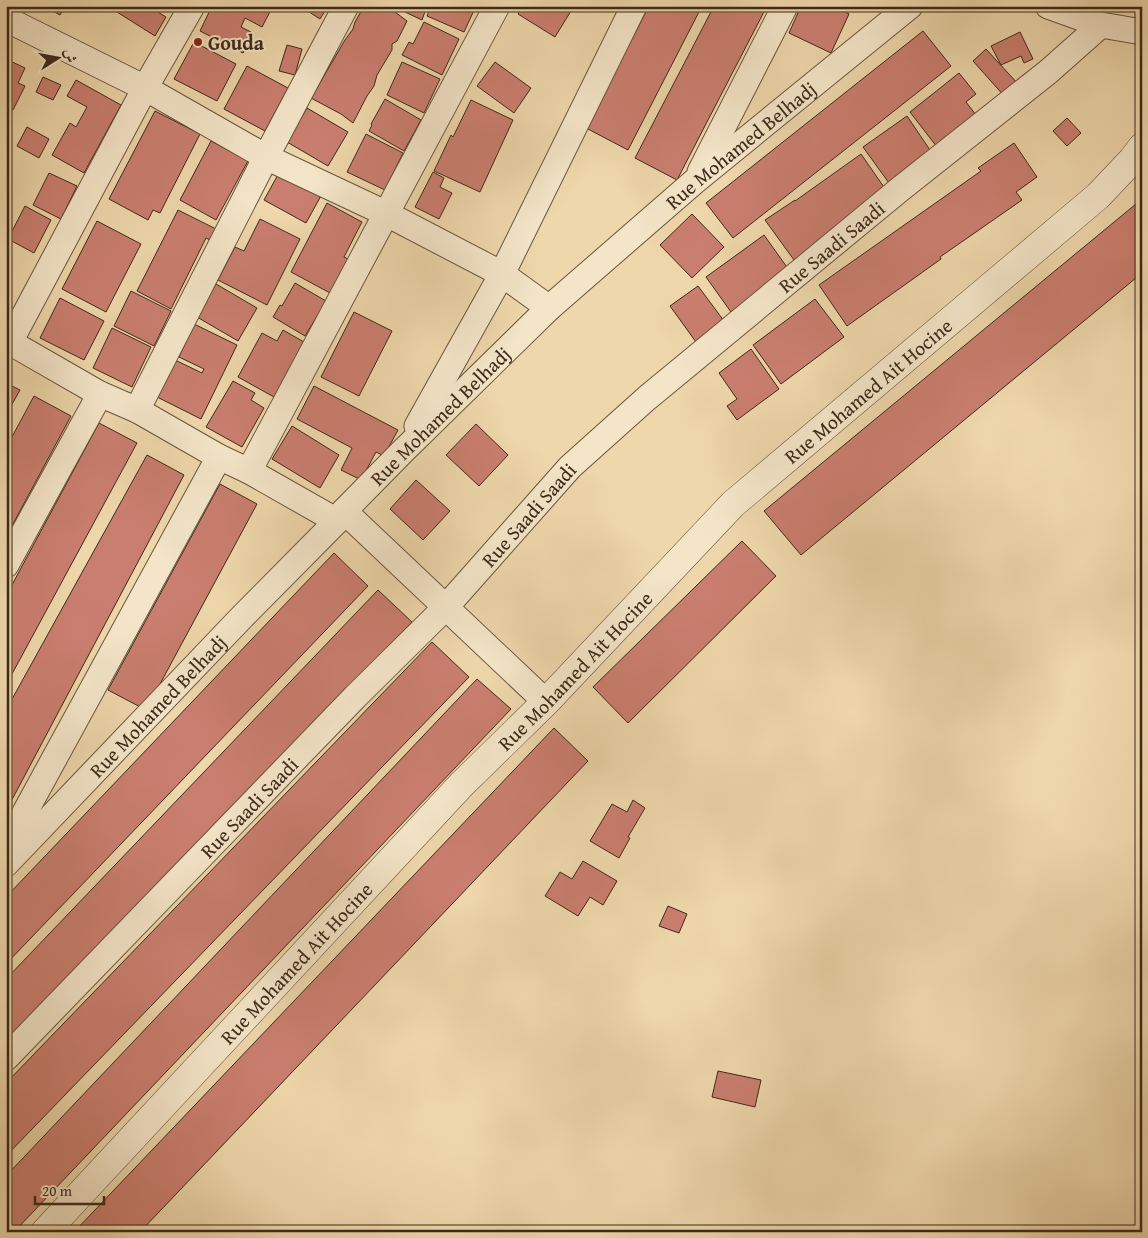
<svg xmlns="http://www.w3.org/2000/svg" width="1148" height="1238" font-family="'Gentium Book Plus',Amiri,serif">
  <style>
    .building { fill: #ca7e6f; stroke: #3d2919 }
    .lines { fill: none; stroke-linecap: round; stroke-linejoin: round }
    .minor-casing { stroke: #69543e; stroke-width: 27 }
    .tertiary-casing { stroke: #69543e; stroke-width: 29 }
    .minor { stroke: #f4e5c8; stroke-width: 25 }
    .tertiary { stroke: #f4e5c8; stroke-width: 28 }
    .poi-dot { fill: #8f2418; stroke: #f4e5c8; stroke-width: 2 }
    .labels { text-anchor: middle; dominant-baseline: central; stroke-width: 4; stroke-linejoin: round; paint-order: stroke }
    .poi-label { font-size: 20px; font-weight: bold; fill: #3d2919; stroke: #f4e5c8; text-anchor: start }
    .street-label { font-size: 20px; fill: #3d2919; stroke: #f4e5c8 }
  </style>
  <rect width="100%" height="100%" fill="#eed7ab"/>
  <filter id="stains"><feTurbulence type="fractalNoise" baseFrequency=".004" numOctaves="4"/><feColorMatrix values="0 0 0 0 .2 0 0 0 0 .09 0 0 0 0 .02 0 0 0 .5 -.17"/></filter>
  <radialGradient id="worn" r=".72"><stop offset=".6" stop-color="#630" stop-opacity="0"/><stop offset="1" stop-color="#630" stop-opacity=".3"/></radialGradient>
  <g class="building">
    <polygon points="44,6 65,6 60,15"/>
    <polygon points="121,6 148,6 166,17 155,36 117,12"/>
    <polygon points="212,6 273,6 262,27 245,18 241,27 253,33 243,53 200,31"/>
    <polygon points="300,6 328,6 320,19"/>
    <polygon points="364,6 387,6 407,21 397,41 392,44 392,50 377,75 374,86 367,96 353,123 341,114 311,98 345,40 353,29 355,22"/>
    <polygon points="407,6 427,6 422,20 405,12"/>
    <polygon points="431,6 476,6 464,32 427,16"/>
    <polygon points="523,6 563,6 571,11 555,37 518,14"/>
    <polygon points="649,6 702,6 628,150 586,128"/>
    <polygon points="714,6 767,6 677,180 635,158"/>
    <polygon points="801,6 833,6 849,14 831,53 789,33"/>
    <polygon points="424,22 459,39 442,75 402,55 409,42 413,44"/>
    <polygon points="923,31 951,66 733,238 706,203"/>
    <polygon points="1020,32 1033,59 1024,63 1021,56 1001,65 991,46"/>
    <polygon points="194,42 236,64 217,101 174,79"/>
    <polygon points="287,45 302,49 295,75 279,71"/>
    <polygon points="986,49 1019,85 1006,98 973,61"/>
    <polygon points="6,59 25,68 18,83 25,86 13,110 6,107"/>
    <polygon points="402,62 440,79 424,113 387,95"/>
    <polygon points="495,62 531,88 514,113 477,86"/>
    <polygon points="247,66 288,88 265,131 224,109"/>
    <polygon points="959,73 976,94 966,102 976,115 937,147 910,112"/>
    <polygon points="43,77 61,85 53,100 36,92"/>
    <polygon points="76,80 121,105 84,173 52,155 70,123 76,127 87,107 67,96"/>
    <polygon points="385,99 421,120 404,151 369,131 372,125 371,124"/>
    <polygon points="471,100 513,120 480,192 434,171 451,135 453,137"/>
    <polygon points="307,108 348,132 328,166 287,142"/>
    <polygon points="155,111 200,134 160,213 153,210 148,220 109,199"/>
    <polygon points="907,116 932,153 889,183 863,147"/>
    <polygon points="1067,118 1081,133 1067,146 1053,131"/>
    <polygon points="27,127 49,139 39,158 17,146"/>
    <polygon points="366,134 403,153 385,190 347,172"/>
    <polygon points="211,141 248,161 216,220 180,200"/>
    <polygon points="1014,143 1037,177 1016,192 1022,200 940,257 941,259 847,326 819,285 981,171 978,168"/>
    <polygon points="861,154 888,193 794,260 765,220 795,200 795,201"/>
    <polygon points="280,171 322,194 306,223 264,200"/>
    <polygon points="433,172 444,178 440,187 452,193 439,219 415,207"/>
    <polygon points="49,173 77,186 61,219 33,205"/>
    <polygon points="1142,199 1142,273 801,555 764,511"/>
    <polygon points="327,203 362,222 344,257 350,260 332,294 291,272"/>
    <polygon points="25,206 51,220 34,253 8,239"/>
    <polygon points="178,210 216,229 210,240 206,238 171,309 137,291"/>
    <polygon points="692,214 724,247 692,278 660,245"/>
    <polygon points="260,219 300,239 267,305 218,280 235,247 244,251"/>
    <polygon points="97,221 141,244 106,312 62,289"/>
    <polygon points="764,235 789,270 731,312 706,277"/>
    <polygon points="295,283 326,301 305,336 273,317 280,305 282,306"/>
    <polygon points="216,284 257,308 238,341 197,317"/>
    <polygon points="698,286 724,321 696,342 670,306"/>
    <polygon points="131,291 171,311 154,346 114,326"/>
    <polygon points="60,298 104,321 84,360 40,338"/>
    <polygon points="815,299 844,337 781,384 753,345"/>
    <polygon points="354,312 392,331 359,396 321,377"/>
    <polygon points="194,324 237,345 201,419 157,397 175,360 202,373 204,369 179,357"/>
    <polygon points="112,328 151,347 132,387 93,368"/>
    <polygon points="283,330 304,342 274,397 238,377 262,333 277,341"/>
    <polygon points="751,349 779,389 737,420 727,406 737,399 719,373"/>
    <polygon points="233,381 255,393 251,400 264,408 242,447 206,427"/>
    <polygon points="6,383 20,390 6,415"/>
    <polygon points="314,386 398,430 384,456 376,452 361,480 341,470 352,448 297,419"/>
    <polygon points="34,396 71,416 6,537 6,448"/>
    <polygon points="99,423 137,443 6,685 6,596"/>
    <polygon points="476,424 508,455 479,486 446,455"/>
    <polygon points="292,426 339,455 320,488 272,459"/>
    <polygon points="147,455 184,475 6,811 6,710"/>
    <polygon points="416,480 450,511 423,540 390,509"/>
    <polygon points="220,484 257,504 146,710 108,690"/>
    <polygon points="742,541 776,576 628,723 593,687"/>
    <polygon points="334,553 368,586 6,964 6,897"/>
    <polygon points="378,590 412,622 6,1047 6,979"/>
    <polygon points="432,642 469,677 6,1156 6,1083"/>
    <polygon points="477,679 511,709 14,1232 6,1232 6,1176"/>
    <polygon points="554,728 588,761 140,1232 74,1232"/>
    <polygon points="633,800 645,808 628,837 630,838 619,858 590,841 612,804 627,812"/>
    <polygon points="583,861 617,881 603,905 590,897 578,916 545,896 560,872 572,879"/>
    <polygon points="668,906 687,914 679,933 659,926"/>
    <polygon points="718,1071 761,1080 755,1107 712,1097"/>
  </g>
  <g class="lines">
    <defs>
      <g id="minor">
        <polyline points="1048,6 1101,25 1142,32"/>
        <polyline points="6,19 145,88 266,157 387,214 502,274 549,308"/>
        <polyline points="700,172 785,6"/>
        <polyline points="6,340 100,394 137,410 219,457 249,471 337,521"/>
        <polyline points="10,342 145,88 192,6"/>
        <polyline points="137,410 266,157 346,6"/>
        <polyline points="417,426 502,274 634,6"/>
        <polyline points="249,471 497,6"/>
        <polyline points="344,511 546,702"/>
        <polyline points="6,565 100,394"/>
        <polyline points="6,847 219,457"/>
        <path id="s1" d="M6 864 242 617 337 521 344 511 402 452 549 308 695 181 910 6"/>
        <path id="s2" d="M6 1058 355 697 445 608 570 467 647 398 899 190 1048 72 1101 25"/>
      </g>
      <g id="tertiary">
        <path id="s3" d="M45 1232 462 784 546 702 733 504 1098 196 1133 159 1142 147"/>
      </g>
    </defs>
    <use href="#minor" class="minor-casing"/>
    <use href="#tertiary" class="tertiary-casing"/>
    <use href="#minor" class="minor"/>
    <use href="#tertiary" class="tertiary"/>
  </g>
  <circle class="poi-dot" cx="198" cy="42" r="5"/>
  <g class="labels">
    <g class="poi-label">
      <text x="208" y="42">Gouda</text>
    </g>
    <g class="street-label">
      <text stroke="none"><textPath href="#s1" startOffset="1029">Rue Mohamed Belhadj</textPath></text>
      <text stroke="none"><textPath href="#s2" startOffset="1159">Rue Saadi Saadi</textPath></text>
      <text stroke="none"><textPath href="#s3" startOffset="1178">Rue Mohamed Ait Hocine</textPath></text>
      <text stroke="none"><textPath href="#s1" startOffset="624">Rue Mohamed Belhadj</textPath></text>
      <text stroke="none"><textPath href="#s2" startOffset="754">Rue Saadi Saadi</textPath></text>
      <text stroke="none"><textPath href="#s3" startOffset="772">Rue Mohamed Ait Hocine</textPath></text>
      <text stroke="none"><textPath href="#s1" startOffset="219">Rue Mohamed Belhadj</textPath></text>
      <text stroke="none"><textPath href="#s2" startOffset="349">Rue Saadi Saadi</textPath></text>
      <text stroke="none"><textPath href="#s3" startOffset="368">Rue Mohamed Ait Hocine</textPath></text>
    </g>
  </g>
  <rect width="1148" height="1238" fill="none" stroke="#eed7ab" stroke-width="25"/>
  <rect x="8" y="8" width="1133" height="1223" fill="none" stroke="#3d2919" stroke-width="2.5"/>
  <rect x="12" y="12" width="1123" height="1213" fill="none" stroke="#3d2919"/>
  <g transform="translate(58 58) rotate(79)" stroke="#f4e5c8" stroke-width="4" paint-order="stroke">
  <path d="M0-4L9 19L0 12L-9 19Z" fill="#3d2919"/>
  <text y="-8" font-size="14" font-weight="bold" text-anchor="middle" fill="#3d2919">ش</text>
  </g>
  <path d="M35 1196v8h69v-8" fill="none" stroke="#3d2919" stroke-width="2.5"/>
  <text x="42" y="1196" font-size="15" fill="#3d2919" stroke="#f4e5c8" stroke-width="4" paint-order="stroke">20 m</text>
  <rect width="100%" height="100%" filter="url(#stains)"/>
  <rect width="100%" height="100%" fill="url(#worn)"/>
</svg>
